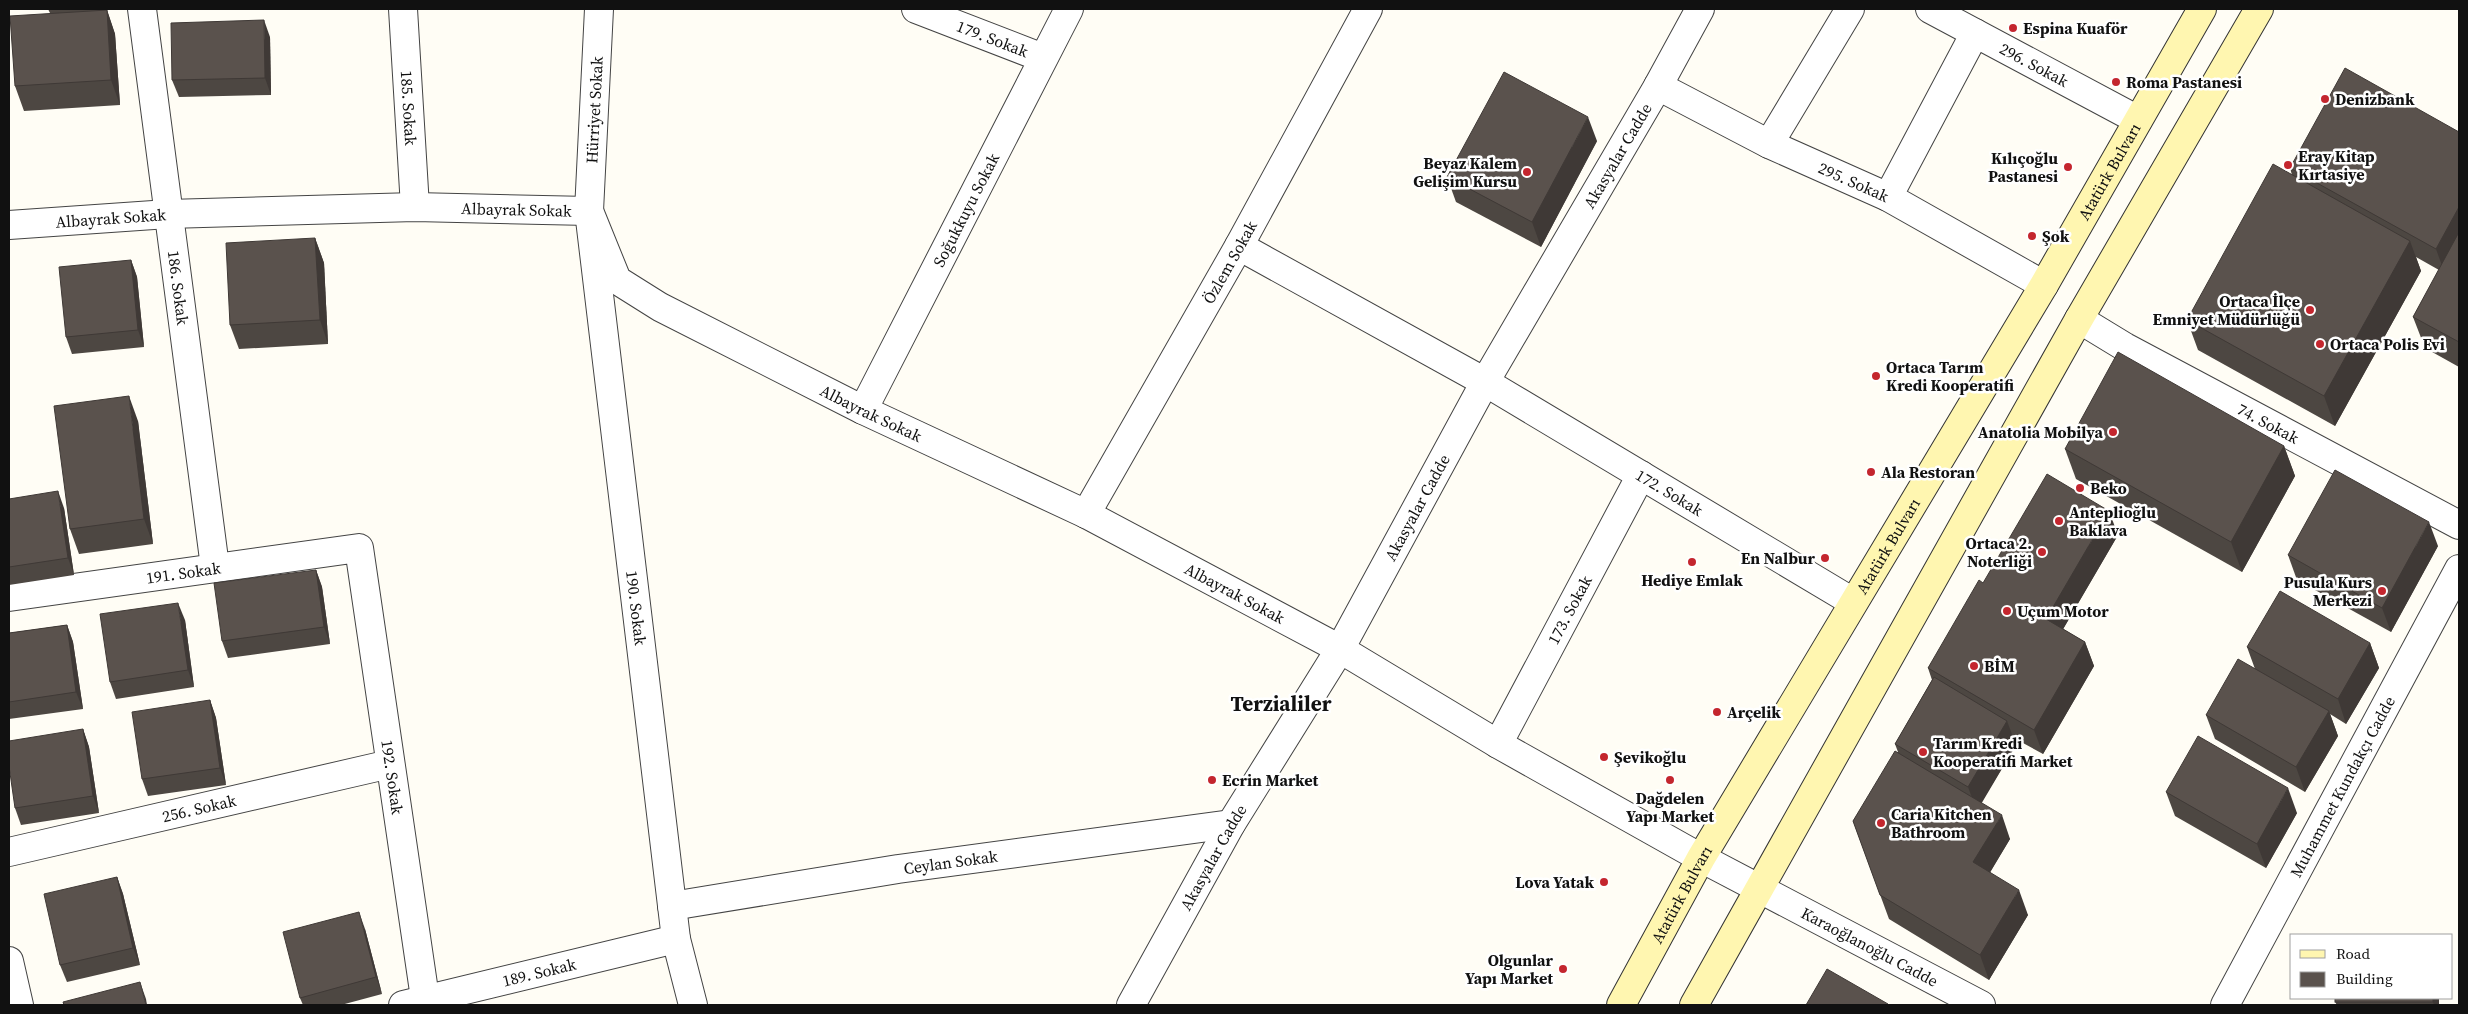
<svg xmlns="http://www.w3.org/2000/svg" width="2468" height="1014" font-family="'Source Serif 4',serif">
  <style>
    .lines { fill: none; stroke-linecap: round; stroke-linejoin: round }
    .minor-casing { stroke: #444; stroke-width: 30 }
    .secondary-casing { stroke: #333; stroke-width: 30 }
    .minor { stroke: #fff; stroke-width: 28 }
    .secondary { stroke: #fff6b0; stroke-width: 28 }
    .wall { fill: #4d4742 }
    .shaded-wall { fill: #3f3936 }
    .building { fill: #5a524d; stroke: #3f3936 }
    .poi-dot { fill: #c4262e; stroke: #fff; stroke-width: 2 }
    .labels { text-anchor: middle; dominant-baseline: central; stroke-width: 5; stroke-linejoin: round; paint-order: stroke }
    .poi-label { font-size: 16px; font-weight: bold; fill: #111; stroke: #fff; text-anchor: start }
    .street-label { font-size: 16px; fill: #111; stroke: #fff }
    .district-label { font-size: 21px; font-weight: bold; fill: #111; stroke: #fff }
  </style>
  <rect width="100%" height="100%" fill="#fffdf5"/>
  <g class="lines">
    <defs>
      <g id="minor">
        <path id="s1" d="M142 9 215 567"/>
        <path id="s2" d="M403 9 415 207"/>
        <path id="s3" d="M599 9 589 211 676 939 693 1005"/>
        <path id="s4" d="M916 9 1043 58"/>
        <path id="s5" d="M1930 9 2138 120"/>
        <path id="s6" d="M1658 86 1769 144 1888 197 2044 285"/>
        <polyline points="1769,144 1850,9"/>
        <polyline points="1888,197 1975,33"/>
        <path id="s7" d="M9 225 168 214 415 207 589 211 617 280 660 307 863 410 1086 514 1340 649 1498 744 1701 858 1981 1005"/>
        <path id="s8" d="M1239 246 1485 382 1853 602"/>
        <path id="s9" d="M2079 319 2125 347 2459 525"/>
        <path id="s10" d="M863 410 1069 9"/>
        <path id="s11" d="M1086 514 1239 246 1368 9"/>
        <path id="s12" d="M9 597 359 548 426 1005"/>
        <path id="s13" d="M1498 744 1641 475"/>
        <path id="s14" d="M9 852 390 764"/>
        <path id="s15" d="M672 906 898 869 1231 824"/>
        <polyline points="9,961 19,1005"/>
        <path id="s16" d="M403 1005 676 939"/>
        <path id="s17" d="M1131 1005 1231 824 1340 649 1485 382 1658 86 1700 9"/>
        <path id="s18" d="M2225 1005 2459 569"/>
      </g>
      <g id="secondary">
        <path id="s19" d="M1621 1005 1701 858 2044 285 2202 9"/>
        <polyline points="1694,1005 2079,319 2259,9"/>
      </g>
    </defs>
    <use href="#minor" class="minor-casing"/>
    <use href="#secondary" class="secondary-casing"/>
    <use href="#minor" class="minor"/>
    <use href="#secondary" class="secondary"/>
  </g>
  <g class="wall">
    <polygon points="48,9 104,9 104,10 107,10 115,34 120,105 24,111 15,86 50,13"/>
    <polygon points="270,37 271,95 179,97 172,80"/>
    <polygon points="2459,132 2459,367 2425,348 2413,317 2439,270 2416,257 2421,271 2335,426 2198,350 2187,320 2292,175 2290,168"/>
    <polygon points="1597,141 1541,247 1456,202 1447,177"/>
    <polygon points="315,238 324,263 328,344 239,349 230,325"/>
    <polygon points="131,260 137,277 144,347 72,354 66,337"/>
    <polygon points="138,421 153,544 79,554 70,529"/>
    <polygon points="2284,446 2295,476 2242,572 2076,479 2065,449"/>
    <polygon points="9,499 64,508 74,575 9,585"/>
    <polygon points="2118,535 2063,629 2085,642 2094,666 2043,754 2012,737 2016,745 1981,803 2010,839 1990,872 2028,915 1989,980 1889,919 1853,821 1898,752 1895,744 1932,680 1928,668 1983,583"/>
    <polygon points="2438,546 2391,632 2297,580 2288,555"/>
    <polygon points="316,570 322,587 330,644 228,658 222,641"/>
    <polygon points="185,620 194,687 116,699 110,682"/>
    <polygon points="67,625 73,642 83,709 9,719 9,633"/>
    <polygon points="2370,643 2379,668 2346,724 2330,714 2338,736 2305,792 2215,739 2206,715 2255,669 2247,647"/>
    <polygon points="210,700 216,718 226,785 148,796 142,779"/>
    <polygon points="83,729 89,747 99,813 21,825 15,808"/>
    <polygon points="2166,792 2297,813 2266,868 2175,816"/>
    <polygon points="117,877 123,894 140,965 67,982 60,965"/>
    <polygon points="365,929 382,994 341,1005 303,1005 300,998"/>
    <polygon points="2335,998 2439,998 2439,1005 2337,1005 2335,1002"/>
  </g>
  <g class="shaded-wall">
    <polygon points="107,10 115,34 120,105 111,80"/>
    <polygon points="264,20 270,37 271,95 265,78"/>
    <polygon points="1588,117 1597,141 1541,247 1532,222"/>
    <polygon points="2459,207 2459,248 2445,274 2436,249"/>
    <polygon points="315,238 324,263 328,344 320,320"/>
    <polygon points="2410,241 2421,271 2335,426 2324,396"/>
    <polygon points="131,260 137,277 144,347 138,330"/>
    <polygon points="129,396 138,421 153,544 144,519"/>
    <polygon points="2284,446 2295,476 2242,572 2231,542"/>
    <polygon points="58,491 64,508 74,575 68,558"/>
    <polygon points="2109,511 2118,535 2055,643 2046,619"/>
    <polygon points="2429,522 2438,546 2391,632 2382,608"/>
    <polygon points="316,570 322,587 330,644 324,627"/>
    <polygon points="178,603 185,620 194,687 188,670"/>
    <polygon points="67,625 73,642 83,709 76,692"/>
    <polygon points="2085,642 2094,666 2043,754 2034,730"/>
    <polygon points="2370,643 2379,668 2346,724 2338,699"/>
    <polygon points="210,700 216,718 226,785 220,768"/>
    <polygon points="2329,711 2338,736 2305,792 2296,767"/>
    <polygon points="2007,721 2016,745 1977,811 1968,787"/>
    <polygon points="83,729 89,747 99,813 93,796"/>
    <polygon points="2288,788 2297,813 2266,868 2257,844"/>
    <polygon points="2002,815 2010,839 1982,886 1973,862"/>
    <polygon points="117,877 123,894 140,965 133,948"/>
    <polygon points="2019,890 2028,915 1989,980 1980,955"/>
    <polygon points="359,912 365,929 382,994 376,977"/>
    <polygon points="140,982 146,999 147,1005 146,1005"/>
    <polygon points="2433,998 2439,998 2439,1005 2434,1005 2433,1002"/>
  </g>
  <g class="building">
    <polygon points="107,10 111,80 15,86 10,16"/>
    <polygon points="264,20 265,78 172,80 171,23"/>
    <polygon points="2345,68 2459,132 2459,207 2436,249 2290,168"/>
    <polygon points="1504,72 1588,117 1532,222 1447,177"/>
    <polygon points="2273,164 2410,241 2324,396 2187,320"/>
    <polygon points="2459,232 2459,342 2413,317"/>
    <polygon points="315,238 320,320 230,325 226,243"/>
    <polygon points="131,260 138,330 66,337 59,267"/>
    <polygon points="2118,352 2284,446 2231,542 2065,449"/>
    <polygon points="129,396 144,519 70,529 54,406"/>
    <polygon points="2335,470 2429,522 2382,608 2288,555"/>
    <polygon points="2047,474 2109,511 2046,619 2085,642 2034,730 1928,668 1979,580 1983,583"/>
    <polygon points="58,491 68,558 9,567 9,499"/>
    <polygon points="316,570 324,627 222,641 214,583"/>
    <polygon points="2280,591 2370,643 2338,699 2247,647"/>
    <polygon points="178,603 188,670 110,682 100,614"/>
    <polygon points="67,625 76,692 9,702 9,633"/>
    <polygon points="2238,659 2329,711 2296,767 2206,715"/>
    <polygon points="1934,677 2007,721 1968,787 1895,744"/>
    <polygon points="210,700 220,768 142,779 132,712"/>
    <polygon points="83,729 93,796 15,808 9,766 9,741"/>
    <polygon points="2198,736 2288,788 2257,844 2166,792"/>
    <polygon points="1895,751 2002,815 1973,862 2019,890 1980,955 1880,895 1853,821"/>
    <polygon points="117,877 133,948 60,965 44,894"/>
    <polygon points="359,912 376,977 300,998 283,932"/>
    <polygon points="1827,969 1888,1004 1887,1005 1806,1005"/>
    <polygon points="140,982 146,1005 64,1005 63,1002"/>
    <rect x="2335" y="998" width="98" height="4"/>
  </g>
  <g class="poi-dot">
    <circle cx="2013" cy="28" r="5"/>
    <circle cx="2116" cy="82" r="5"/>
    <circle cx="2325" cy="99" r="5"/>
    <circle cx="2288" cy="165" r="5"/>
    <circle cx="2068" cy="167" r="5"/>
    <circle cx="1527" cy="172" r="5"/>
    <circle cx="2032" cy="236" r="5"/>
    <circle cx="2310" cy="310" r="5"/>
    <circle cx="2320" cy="344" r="5"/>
    <circle cx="1876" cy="376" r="5"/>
    <circle cx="2113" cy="432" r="5"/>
    <circle cx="1871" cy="472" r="5"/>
    <circle cx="2080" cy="488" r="5"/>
    <circle cx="2059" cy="521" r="5"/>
    <circle cx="2042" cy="552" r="5"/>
    <circle cx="1825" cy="558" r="5"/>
    <circle cx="1692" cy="562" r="5"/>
    <circle cx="2382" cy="591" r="5"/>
    <circle cx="2007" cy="611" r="5"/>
    <circle cx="1974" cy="666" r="5"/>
    <circle cx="1717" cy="712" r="5"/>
    <circle cx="1923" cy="752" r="5"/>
    <circle cx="1604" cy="757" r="5"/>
    <circle cx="1212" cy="780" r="5"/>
    <circle cx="1670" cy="780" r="5"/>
    <circle cx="1881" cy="823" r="5"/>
    <circle cx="1604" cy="882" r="5"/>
    <circle cx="1563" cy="969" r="5"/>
  </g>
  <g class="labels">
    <g class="poi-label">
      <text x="2023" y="28">Espina Kuaför</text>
      <text x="2126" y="82">Roma Pastanesi</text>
      <text x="2335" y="99">Denizbank</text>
      <text x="2298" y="156">Eray Kitap<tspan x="2298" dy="18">Kırtasiye</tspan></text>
      <text x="2058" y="158" text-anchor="end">Kılıçoğlu<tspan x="2058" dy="18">Pastanesi</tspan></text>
      <text x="1517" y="163" text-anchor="end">Beyaz Kalem<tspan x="1517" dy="18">Gelişim Kursu</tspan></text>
      <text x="2042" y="236">Şok</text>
      <text x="2300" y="301" text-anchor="end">Ortaca İlçe<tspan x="2300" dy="18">Emniyet Müdürlüğü</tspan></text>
      <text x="2330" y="344">Ortaca Polis Evi</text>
      <text x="1886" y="367">Ortaca Tarım<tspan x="1886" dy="18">Kredi Kooperatifi</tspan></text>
      <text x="2103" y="432" text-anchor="end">Anatolia Mobilya</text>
      <text x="1881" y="472">Ala Restoran</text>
      <text x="2090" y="488">Beko</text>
      <text x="2069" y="512">Anteplioğlu<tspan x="2069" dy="18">Baklava</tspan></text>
      <text x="2032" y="543" text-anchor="end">Ortaca 2.<tspan x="2032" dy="18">Noterliği</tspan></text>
      <text x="1815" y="558" text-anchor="end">En Nalbur</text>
      <text x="1692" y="580" text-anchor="middle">Hediye Emlak</text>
      <text x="2372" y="582" text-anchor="end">Pusula Kurs<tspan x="2372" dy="18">Merkezi</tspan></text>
      <text x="2017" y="611">Uçum Motor</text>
      <text x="1984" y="666">BİM</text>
      <text x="1727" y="712">Arçelik</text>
      <text x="1933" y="743">Tarım Kredi<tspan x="1933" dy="18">Kooperatifi Market</tspan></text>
      <text x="1614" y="757">Şevikoğlu</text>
      <text x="1222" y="780">Ecrin Market</text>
      <text x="1670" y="798" text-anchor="middle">Dağdelen<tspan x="1670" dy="18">Yapı Market</tspan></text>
      <text x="1891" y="814">Caria Kitchen<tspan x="1891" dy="18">Bathroom</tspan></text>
      <text x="1594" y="882" text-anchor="end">Lova Yatak</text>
      <text x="1553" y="960" text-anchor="end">Olgunlar<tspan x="1553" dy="18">Yapı Market</tspan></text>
    </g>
    <g class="street-label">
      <text stroke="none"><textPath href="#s4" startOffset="82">179. Sokak</textPath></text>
      <text stroke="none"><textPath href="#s5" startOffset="118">296. Sokak</textPath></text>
      <text stroke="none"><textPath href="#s2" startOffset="99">185. Sokak</textPath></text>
      <text transform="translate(594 110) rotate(-87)">Hürriyet Sokak</text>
      <text stroke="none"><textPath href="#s17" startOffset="979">Akasyalar Cadde</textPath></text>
      <text stroke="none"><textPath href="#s19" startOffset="966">Atatürk Bulvarı</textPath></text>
      <text stroke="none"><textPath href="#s6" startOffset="218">295. Sokak</textPath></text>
      <text stroke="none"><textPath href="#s7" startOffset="508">Albayrak Sokak</textPath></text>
      <text stroke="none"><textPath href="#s10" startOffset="225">Soğukkuyu Sokak</textPath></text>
      <text stroke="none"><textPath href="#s7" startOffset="102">Albayrak Sokak</textPath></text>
      <text stroke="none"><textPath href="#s11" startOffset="290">Özlem Sokak</textPath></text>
      <text stroke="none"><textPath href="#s1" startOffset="281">186. Sokak</textPath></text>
      <text stroke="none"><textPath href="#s7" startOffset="942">Albayrak Sokak</textPath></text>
      <text stroke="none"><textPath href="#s9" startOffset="216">74. Sokak</textPath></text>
      <text stroke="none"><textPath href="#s8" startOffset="496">172. Sokak</textPath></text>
      <text stroke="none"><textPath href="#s17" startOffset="574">Akasyalar Cadde</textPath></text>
      <text stroke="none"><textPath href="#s19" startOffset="531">Atatürk Bulvarı</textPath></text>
      <text stroke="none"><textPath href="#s12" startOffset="176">191. Sokak</textPath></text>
      <text stroke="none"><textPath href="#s7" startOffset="1348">Albayrak Sokak</textPath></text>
      <text stroke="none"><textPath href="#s3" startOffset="602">190. Sokak</textPath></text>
      <text stroke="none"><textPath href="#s13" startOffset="152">173. Sokak</textPath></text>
      <text stroke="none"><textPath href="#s12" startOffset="585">192. Sokak</textPath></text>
      <text stroke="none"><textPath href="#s18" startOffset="248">Muhammet Kundakçı Cadde</textPath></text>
      <text stroke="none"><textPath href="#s14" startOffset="195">256. Sokak</textPath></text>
      <text stroke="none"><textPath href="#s17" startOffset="169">Akasyalar Cadde</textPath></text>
      <text stroke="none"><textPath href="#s15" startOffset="282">Ceylan Sokak</textPath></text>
      <text stroke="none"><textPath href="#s19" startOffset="126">Atatürk Bulvarı</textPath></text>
      <text stroke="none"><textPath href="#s7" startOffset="2075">Karaoğlanoğlu Cadde</textPath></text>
      <text stroke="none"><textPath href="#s16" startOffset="140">189. Sokak</textPath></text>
    </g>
    <g class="district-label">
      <text x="1281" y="703">Terzialiler</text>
    </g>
  </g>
  <rect width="2468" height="1014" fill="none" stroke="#111111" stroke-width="20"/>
  <rect x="2290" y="934" width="162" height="65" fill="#ffffff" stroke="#a0a0a0"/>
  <rect x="2300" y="950" width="25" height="8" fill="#fff6b0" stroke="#a0a0a0"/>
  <text x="2336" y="959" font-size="15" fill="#111111">Road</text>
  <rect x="2300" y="972" width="25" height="15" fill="#5a524d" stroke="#a0a0a0"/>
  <text x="2336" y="984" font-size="15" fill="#111111">Building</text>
</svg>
